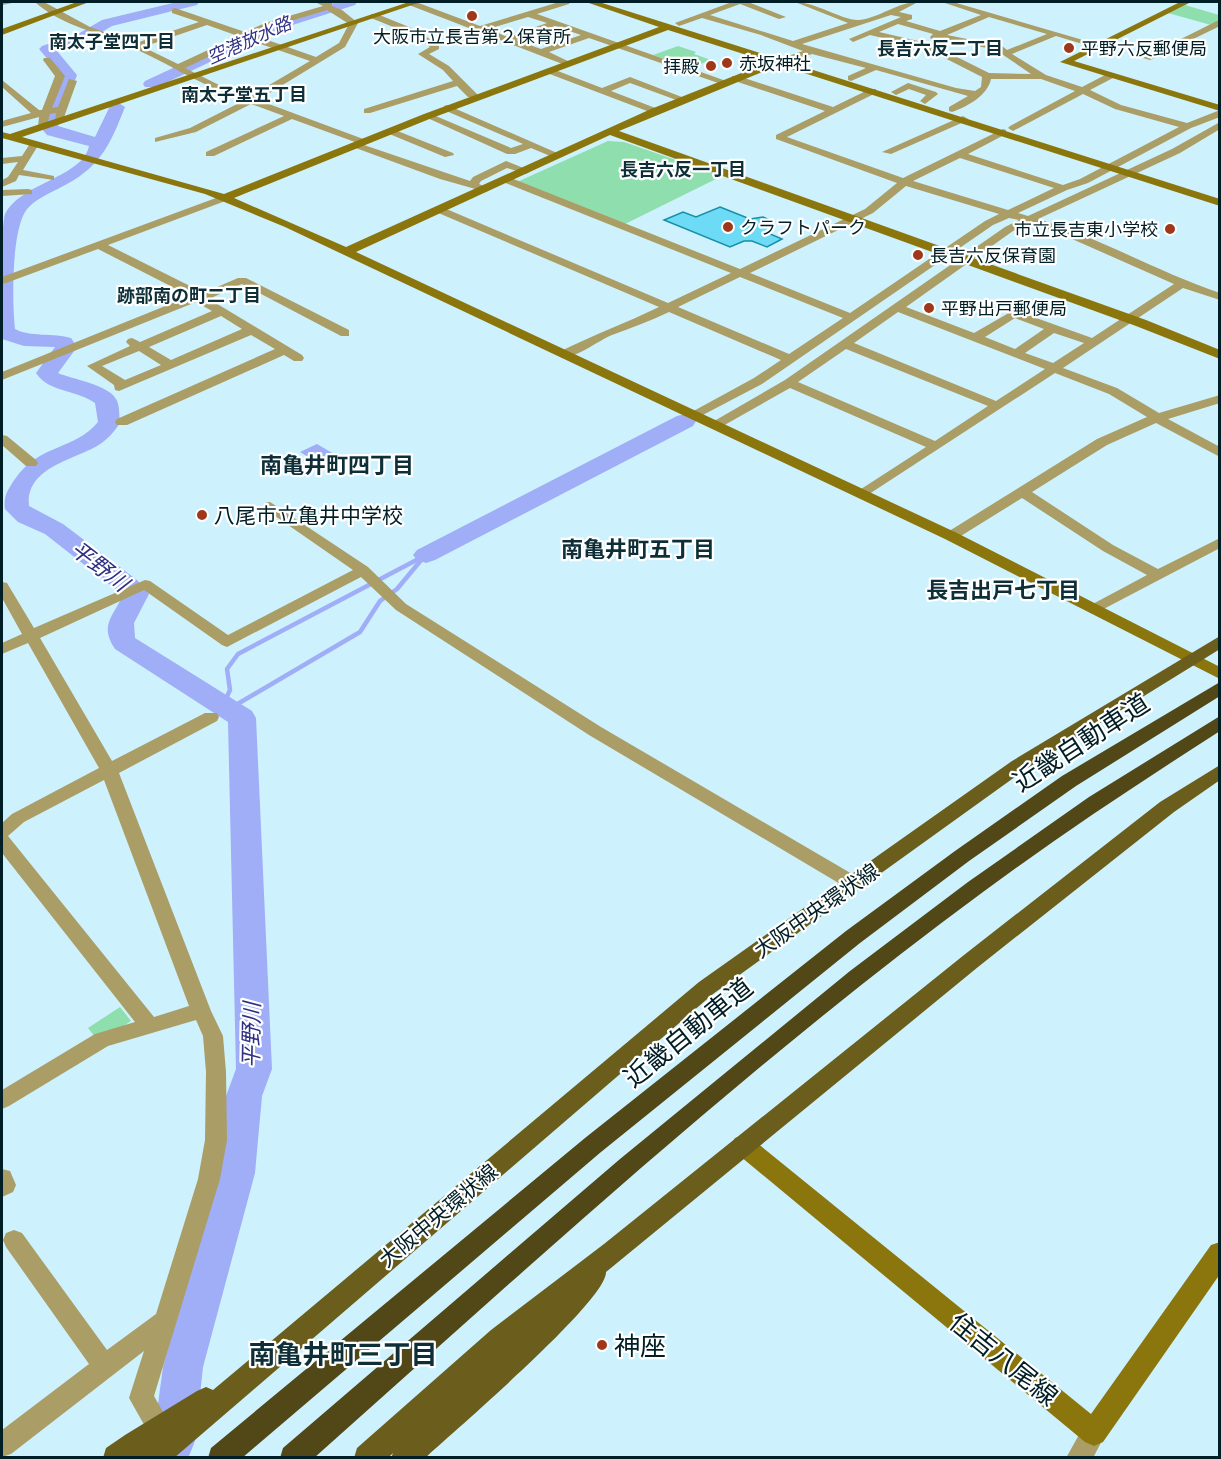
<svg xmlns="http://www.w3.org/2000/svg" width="1221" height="1459" font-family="Quicksand,'Noto Sans JP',sans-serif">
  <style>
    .green { fill: #8fdead }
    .water { fill: #a0adf7 }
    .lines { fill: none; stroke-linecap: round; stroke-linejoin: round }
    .stream { stroke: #a0adf7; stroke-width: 4.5 }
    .river { fill: #a0adf7; fill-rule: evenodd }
    .building { fill: #6ddbf6; stroke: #178fa8; stroke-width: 1.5 }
    .street { fill: #aa9d66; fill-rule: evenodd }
    .secondary { fill: #8b760d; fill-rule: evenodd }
    .primary { fill: #6b5d1b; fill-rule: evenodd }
    .highway { fill: #514717; fill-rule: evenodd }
    .poi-dot { fill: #9f381a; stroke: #fff; stroke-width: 2 }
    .labels { text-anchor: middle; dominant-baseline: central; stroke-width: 4.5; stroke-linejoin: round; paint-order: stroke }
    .far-poi-label { font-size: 18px; fill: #001e25; stroke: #fff; text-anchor: start }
    .far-water-label { font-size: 18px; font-style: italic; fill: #2f3184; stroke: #fff }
    .far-neighbourhood-label { font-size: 18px; font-weight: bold; fill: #0e2f37; stroke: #fff }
    .poi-label { font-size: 21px; fill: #001e25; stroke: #fff; text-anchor: start }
    .street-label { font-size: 21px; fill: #001e25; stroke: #fff }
    .neighbourhood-label { font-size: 22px; font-weight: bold; fill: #0e2f37; stroke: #fff }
    .water-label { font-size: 22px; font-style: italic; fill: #2f3184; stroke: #fff }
    .near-street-label { font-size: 26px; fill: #001e25; stroke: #fff }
    .near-poi-label { font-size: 26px; fill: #001e25; stroke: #fff; text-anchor: start }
    .near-neighbourhood-label { font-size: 27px; font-weight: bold; fill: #0e2f37; stroke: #fff }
  </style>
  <rect width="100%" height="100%" fill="#cdf2fd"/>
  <g class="green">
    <polygon points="1185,5 1219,15 1219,22 1211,25 1168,13"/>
    <polygon points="678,46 696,52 694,54 711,60 690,68 653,55"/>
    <polygon points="608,141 624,142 722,176 625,224 517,182"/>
    <polygon points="120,1007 131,1021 122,1027 95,1037 88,1028"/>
  </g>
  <polygon class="water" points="317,444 344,460 327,468 300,452"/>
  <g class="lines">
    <g class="stream">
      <polyline points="223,705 230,690 227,669 238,654 426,555"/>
      <polyline points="229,709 360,632 380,601 397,589 422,559"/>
    </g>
    <g class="river">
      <path d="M177 2H199L197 5 112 26 88 40 57 51 77 75 58 126 95 137 111 104 117 102 125 107C111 142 102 165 67 184 55 191 38 197 28 208 11 226 12 304 15 329 28 337 55 333 71 338L77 347 58 373C72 379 109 385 116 399 120 405 119 416 120 423 114 432 107 440 97 446 73 460 25 468 29 506L63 524 137 580 149 594 134 623 135 638 252 711 256 718 272 1069 262 1096 255 1173 203 1367 195 1441 189 1456 163 1458 159 1456 153 1441 163 1367 217 1173 226 1096 236 1069 228 722 115 649C99 625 113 617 123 595L45 534 18 522 5 509C3 497 8 489 15 479 40 443 74 451 98 422L95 403C77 390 48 392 36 373L55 347 24 346 2 339C2 315 0 231 5 214 21 183 83 177 89 146L47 135 41 128 46 109 61 75 39 49 42 46 78 34 102 20Z"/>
      <polygon points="337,2 357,2 355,5 280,29 157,87 145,87 143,84 145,81 270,23"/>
      <polygon points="685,414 693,416 696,421 693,426 435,560 426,563 417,560 413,555 417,550 677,416"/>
    </g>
  </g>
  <polygon class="building" points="720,207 750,219 763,217 772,221 772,231 768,233 782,239 767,247 752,241 744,241 730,247 664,220 683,212 696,217"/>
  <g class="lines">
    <g class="street">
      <polygon points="2,2 17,2 2,5"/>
      <path d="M35 2H44L90 27 136 43 199 22 172 13V9L175 8 245 32 265 23 323 6 315 2 332 3V6L342 10 358 23 345 47 258 100 366 140 368 142 364 145 470 181 473 177 506 161 531 171 526 174 507 168 481 181 479 184 491 189 486 192 440 179 353 147 351 145 355 142 292 119 214 156H206V152L284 116 251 104 196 132 155 142V138L190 128 243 101C200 85 163 60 122 43 93 31 59 24 35 2ZM327 10 349 24 339 43 316 57 253 35 271 27ZM207 25 238 36 178 64 143 47ZM246 39 310 61 249 97 223 87 185 68Z"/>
      <path d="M409 2H416L480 26 559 2H570L569 4 537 14 729 82 721 84 589 38 549 52 572 63 565 65 409 5ZM528 17 547 23 508 37 488 29ZM555 26 581 35 541 49 516 40Z"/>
      <path d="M732 2H748L786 17 779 19 740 4 710 15 793 41 848 23 795 2C816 2 843 21 859 20 880 18 897 2 918 2L899 12 912 15V19L906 21 940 31 981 15 942 2H953L1100 45 1096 48 1056 36 1012 54 1046 75 1082 87 1107 74H1113V78L1090 90 1121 105 1187 123 1220 110V117L1191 128 1088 183 1067 190 1018 213 1028 216 1172 149 1220 122V129L1180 153 1038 219C1100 238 1158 272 1220 293V300L1183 288 1063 368 1117 388 1159 413 1220 395V403L1168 419 1220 447V457L1156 423 1107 445 1032 492 1113 545 1158 569 1220 538V548L1094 614 1089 612 1086 609 1089 606 1147 575 1103 551 1022 498 956 539H946L944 536 946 533 1097 439 1147 417 1109 394 1055 373 863 498 856 494 858 491 926 447 790 388 721 427H711L709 424 785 380 1005 227 1019 220 1009 218 993 225 762 384 699 417 694 418 688 414 754 378 781 360 669 312C650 321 631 328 612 335 599 340 574 360 561 357V351C593 335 626 323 659 307L436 212V208H444L668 303 731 273 503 182V178H511L740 269 865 209 897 183 776 139V135L825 111 732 80V76H738L833 107 870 89H876V93L787 137 903 178 1003 129 1006 130V134L968 154 1063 185 1080 179 1179 127 1115 109 1083 94 1013 131 1008 128 1010 126 1075 91 1041 79H991C988 95 967 107 952 112L949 111V107L968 96 876 70 851 81 848 80V76L866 68 812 54 785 63 781 60 782 58 803 51 761 35 702 18 679 26 675 23ZM891 15 901 17 849 39 853 42 870 35 925 48 982 77 981 87 975 91 956 88 802 44ZM989 17 1047 34 1007 50 1002 46 947 35ZM898 24 933 34 930 37 931 39 939 38 996 50 1031 74 989 73 931 44 879 32ZM960 158 1054 188 1008 210 913 181ZM906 186 999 214 985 221 850 313 750 273 873 213ZM1029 224 1054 231 1174 284 1092 338 1014 310 974 333 906 307 1013 231ZM740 277 843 318 789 354 678 307ZM898 312 1045 369 996 401 854 343ZM1015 318 1044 329 1015 349 985 337ZM1054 333 1084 343 1053 363 1025 353ZM846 349 988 406 935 441 798 382Z"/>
      <polygon points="371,14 377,14 414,29 439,45 439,49 429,54 449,66 479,96 479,100 468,97 457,86 370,113 364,113 364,109 453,81 443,70 418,54 430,47 408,33 371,18"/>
      <polygon points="1217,21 1220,21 1220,26 1150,60 1143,58"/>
      <polygon points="44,58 50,58 65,76 52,108 58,107 69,79 77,81 63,120 55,122 56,113 50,114 46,129 38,127 39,117 2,127 2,121 31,113 2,87 2,80 39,110 42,110 55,76 43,60"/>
      <polygon points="550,68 602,88 630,77 687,99 679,101 630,83 611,91 658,109 660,111 655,114 547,73 545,71"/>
      <polygon points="908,83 936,92 938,94 925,104 920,101 926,95 909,89 896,95 891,92"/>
      <polygon points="447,105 564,156 555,158 531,148 515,154 507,154 423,116 431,114 511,148 523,144 444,110 444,106"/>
      <polygon points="963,116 968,119 966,121 891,154 882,152"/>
      <polygon points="390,128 453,153 454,155 445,157 387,133 385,131"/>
      <polygon points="34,141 39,144 23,170 54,176 54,180 19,175 16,181 2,187 2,180 8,177 18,162 2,164 2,158 22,156 31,142"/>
      <polygon points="28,189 32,190 32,194 2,196 2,190"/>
      <path d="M224 195 229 198 228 200 108 245 198 290 201 294 238 278H246L349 330V336H341L242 284 209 299 302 355 304 358 302 361H294L284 355 127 425H117L115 422 117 419 275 349 251 335 119 391 115 390 114 385 87 366 130 346 126 342 128 339 132 338 140 342 212 311 196 302 2 380V372L190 296 98 249 6 283 2 284V277ZM221 316 242 329 171 360 149 347ZM139 351 161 365 125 380 102 366Z"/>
      <polygon points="2,435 7,436 36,460 38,463 36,466 26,466 2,445"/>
      <path d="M270 502 368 567 406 604 601 727 859 878 862 883 859 888 853 890 847 888 589 735 396 610 361 577 227 647 222 645 144 590 40 638 112 761 205 713H217L219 717 217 721 119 773 211 1011 223 1036 226 1072 227 1140 220 1179 154 1396 172 1428 169 1437 160 1440 151 1437 129 1398 144 1351 11 1454 2 1457V1430L89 1364 6 1247 3 1240 6 1233 14 1230 22 1233 107 1350 156 1314 198 1179 205 1140 206 1072 203 1036 196 1020 108 1046 9 1106 2 1109V1090L95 1034 135 1022 2 853V823L12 814 99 768 28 643 2 654V643L22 634 2 598V582L7 583 34 628 145 580 150 581 228 635 353 570 265 509 263 506 265 503ZM104 780 189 1006 154 1017 8 836 24 822Z"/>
      <polygon points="2,1169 10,1171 16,1185 13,1192 2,1197"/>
      <polygon points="1094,1421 1103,1424 1106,1433 1093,1458 1066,1458 1085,1424"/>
    </g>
    <g class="secondary">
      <polygon points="77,2 89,2 2,35 2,29"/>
      <path d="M409 2H421L22 137 224 194 424 114 659 27 586 2H599L1220 199V206L779 65 619 131 1146 320 1220 350V359L1136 326 610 135 356 252 957 533 1220 667V679L945 539 285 227 205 194 2 138V132L10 134ZM668 30 769 62 651 109 346 247 234 198 432 118Z"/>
      <polygon points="1180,2 1191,2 1074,61 1220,105 1220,111 1060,62"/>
      <polygon points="743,1135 751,1138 1091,1414 1211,1245 1220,1242 1220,1274 1103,1442 1094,1446 1085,1442 735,1152 731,1145 735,1138"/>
    </g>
    <g class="primary">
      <polygon points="1220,636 1220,649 1026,769 713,994 174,1458 103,1458 106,1448 125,1435 197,1391 206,1387 213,1390 699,982 1012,761"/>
      <path d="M1220 765V780L1174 812 978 967 606 1272C607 1301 454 1431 425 1458H391L393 1453 388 1458H354L357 1448 491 1330 604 1244 964 955 1160 802Z"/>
    </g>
    <g class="highway">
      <polygon points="1220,682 1220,696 1076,786 969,861 860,943 601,1152 242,1458 208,1458 211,1448 585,1138 846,931 955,851 1062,776"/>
      <path d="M1220 716V731C1139 783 1060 835 983 892 748 1065 532 1264 314 1458H280L283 1448 620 1159 850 971 968 882 1089 797Z"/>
    </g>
  </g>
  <g class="poi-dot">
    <circle cx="472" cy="16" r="6"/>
    <circle cx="1069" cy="48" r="6"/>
    <circle cx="727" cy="63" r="6"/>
    <circle cx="711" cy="66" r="6"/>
    <circle cx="728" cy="227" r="6"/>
    <circle cx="1170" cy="229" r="6"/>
    <circle cx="918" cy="255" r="6"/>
    <circle cx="929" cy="308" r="6"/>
    <circle cx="202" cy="515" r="6"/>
    <circle cx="602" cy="1345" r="6"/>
  </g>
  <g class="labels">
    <g class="far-poi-label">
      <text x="472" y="36" text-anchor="middle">大阪市立長吉第２保育所</text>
      <text x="1081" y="48">平野六反郵便局</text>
      <text x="739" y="63">赤坂神社</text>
      <text x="699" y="66" text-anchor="end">拝殿</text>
      <text x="740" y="227">クラフトパーク</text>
      <text x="1158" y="229" text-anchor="end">市立長吉東小学校</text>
      <text x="930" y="255">長吉六反保育園</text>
      <text x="941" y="308">平野出戸郵便局</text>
    </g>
    <g class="far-water-label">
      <text transform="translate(249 40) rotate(-24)">空港放水路</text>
    </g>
    <g class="far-neighbourhood-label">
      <text x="112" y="41">南太子堂四丁目</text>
      <text x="940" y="48">長吉六反二丁目</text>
      <text x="244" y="94">南太子堂五丁目</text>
      <text x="683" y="169">長吉六反一丁目</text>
      <text x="189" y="295">跡部南の町二丁目</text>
    </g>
    <g class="poi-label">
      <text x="214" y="515">八尾市立亀井中学校</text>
    </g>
    <g class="street-label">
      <text transform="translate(816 910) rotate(-35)">大阪中央環状線</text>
      <text transform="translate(438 1215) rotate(-40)">大阪中央環状線</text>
    </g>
    <g class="neighbourhood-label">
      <text x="337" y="465">南亀井町四丁目</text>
      <text x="638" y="549">南亀井町五丁目</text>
      <text x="1003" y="590">長吉出戸七丁目</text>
    </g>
    <g class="water-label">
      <text transform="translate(100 566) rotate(38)">平野川</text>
      <text transform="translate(251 1035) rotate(-89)">平野川</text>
    </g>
    <g class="near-street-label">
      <text transform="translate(1081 742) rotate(-33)">近畿自動車道</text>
      <text transform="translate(688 1032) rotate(-39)">近畿自動車道</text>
      <text transform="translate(1004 1359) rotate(39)">住吉八尾線</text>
    </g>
    <g class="near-poi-label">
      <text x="614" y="1345">神座</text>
    </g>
    <g class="near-neighbourhood-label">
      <text x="343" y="1354">南亀井町三丁目</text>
    </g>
  </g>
  <rect width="1221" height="1459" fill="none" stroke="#001e25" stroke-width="6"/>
</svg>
